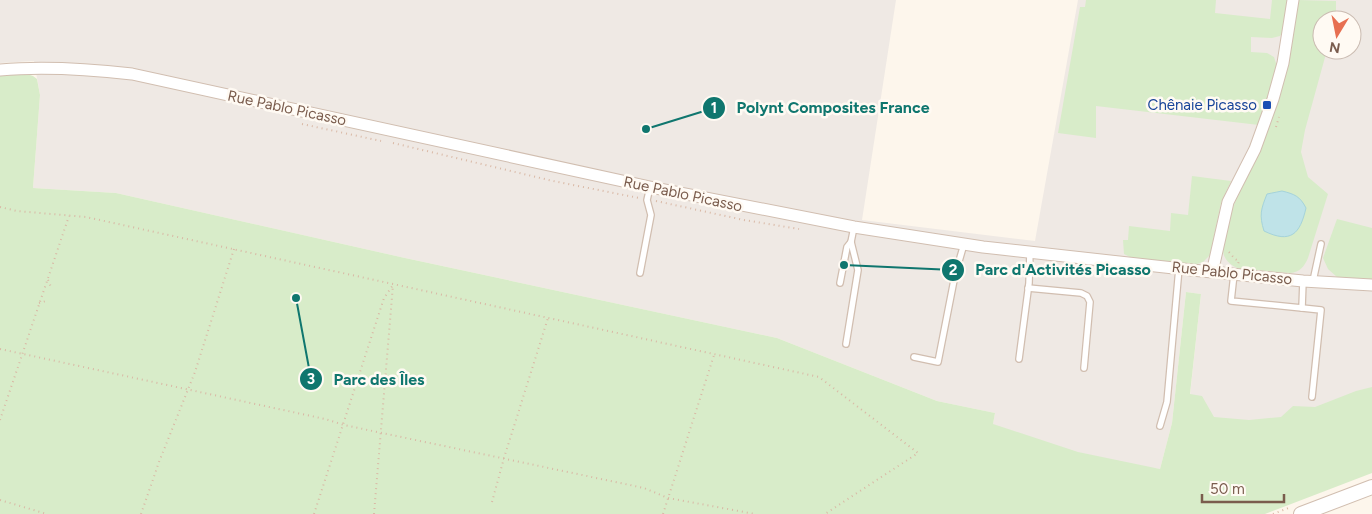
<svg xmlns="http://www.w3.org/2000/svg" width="1372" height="514" font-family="Figtree,sans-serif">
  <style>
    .industrial { fill: #efe9e4; fill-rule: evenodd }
    .green { fill: #d8ecc9 }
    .water { fill: #bfe3e8; stroke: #a5d3da }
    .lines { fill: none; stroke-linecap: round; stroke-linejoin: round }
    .service-casing { stroke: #d1beb0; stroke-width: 8 }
    .minor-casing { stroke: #d1beb0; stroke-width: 13 }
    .tertiary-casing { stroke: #d1beb0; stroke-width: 16 }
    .path { stroke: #d9b8a5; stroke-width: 2; stroke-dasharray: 1 4; stroke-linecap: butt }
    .service { stroke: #fff; stroke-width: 5.5 }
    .minor { stroke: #fff; stroke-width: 11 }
    .tertiary { stroke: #fff; stroke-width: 14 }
    .transit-dot { fill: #1a4fb4; stroke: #fffaf3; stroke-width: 2 }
    .labels { text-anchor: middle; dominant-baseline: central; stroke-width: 5; stroke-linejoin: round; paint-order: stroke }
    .transit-label { font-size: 15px; fill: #164399; stroke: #fffaf3; text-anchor: end }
    .street-label { font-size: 15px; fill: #7a5c4d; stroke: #fffaf3 }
    .leader { fill: none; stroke: #0f766e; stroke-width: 2 }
    .callout-dot { fill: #0f766e; stroke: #fffaf3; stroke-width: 2 }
    .mark-label { font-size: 15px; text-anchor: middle; font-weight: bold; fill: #fff }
    .callout-label { font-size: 16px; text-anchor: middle; font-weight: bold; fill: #0f766e; stroke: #fffaf3; stroke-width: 5; stroke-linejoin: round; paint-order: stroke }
  </style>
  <rect width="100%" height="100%" fill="#fdf6ec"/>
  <path class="industrial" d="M0 0H896L862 220 1035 241 1078 0H1372V412L1186 432 1201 294 1186 292 1172 423 1160 469 988 450 995 413 937 401 777 338 405 258 116 193 33 188 40 95 34 61 0 63ZM1322 20H1352V50H1322Z"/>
  <g class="green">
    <polygon points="1086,0 1216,0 1215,13 1270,19 1272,0 1287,0 1283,31 1280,36 1272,38 1251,37 1251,52 1267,53 1274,57 1277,66 1259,125 1096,106 1096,138 1058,133 1080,7 1085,7"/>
    <path d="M1298 0 1336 1V10L1334 20H1322V50H1327L1305 130 1301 152 1308 177 1328 194 1308 258C1304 267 1300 272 1290 273L1240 269C1232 266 1224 261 1223 251 1222 246 1224 241 1225 236 1234 191 1262 152 1275 108 1286 75 1291 35 1298 0Z"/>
    <polygon points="24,73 33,76 37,79 40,95 33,188 116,193 405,258 777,338 937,401 995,413 993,424 1078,452 1160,469 1172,423 1186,292 1201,294 1190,394 1202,396 1214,417 1249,420 1281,417 1293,406 1315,407 1356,391 1372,387 1372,473 1265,514 0,514 0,76"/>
    <polygon points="1192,176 1231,181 1221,203 1210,255 1203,262 1194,265 1134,259 1124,254 1123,240 1128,240 1129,226 1170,231 1171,213 1188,215"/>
    <polygon points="1337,219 1372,228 1372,279 1337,277 1328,269 1323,258"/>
  </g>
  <path class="water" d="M1282 191C1294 194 1300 196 1306 208 1300 234 1291 244 1264 231 1259 215 1261 209 1267 194Z"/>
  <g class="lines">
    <defs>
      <g id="service">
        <polyline points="640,273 651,215 647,200 650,187"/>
        <polyline points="1234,274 1231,301 1302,308 1303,281"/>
        <polyline points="1313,281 1321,244"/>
        <polyline points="840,283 847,247 851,242"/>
        <polyline points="1028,288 1081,293 1087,296 1090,302 1084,368"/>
        <polyline points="1302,308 1321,310 1312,397"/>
        <polyline points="846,344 858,270 851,242 854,227"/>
        <polyline points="914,357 938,362 955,275 964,244"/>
        <polyline points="1019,359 1029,283 1030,252"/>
        <polyline points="1160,426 1167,402 1179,268"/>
      </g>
      <g id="minor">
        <path d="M0 70C44 66 88 69 132 74L650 187 854 227 983 247 1192 270 1303 281 1372 285"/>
        <polyline points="1214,272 1214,264 1228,202 1255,149 1273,99 1283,63 1293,0"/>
      </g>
      <polyline id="tertiary" points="1301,514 1372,487"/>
    </defs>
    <use href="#service" class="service-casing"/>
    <use href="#minor" class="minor-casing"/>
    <use href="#tertiary" class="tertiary-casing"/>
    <g class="path">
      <polyline points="302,124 381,141"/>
      <polyline points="1276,127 1279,117"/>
      <polyline points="393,143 553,181 639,198"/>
      <polyline points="656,201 744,220 799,229"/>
      <polyline points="0,207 17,211 86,217 819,377 918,453 825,514"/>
      <polyline points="1229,252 1235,259 1239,261 1238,264"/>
      <polyline points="48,280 51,287"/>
      <polyline points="39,303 46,301"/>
      <polyline points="0,349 325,419 344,425 644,488 668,498 755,514"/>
      <polyline points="0,420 69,216"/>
      <polyline points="0,500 47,514"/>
      <polyline points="492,502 504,458 548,318"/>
      <polyline points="141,514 159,462 195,372 234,249"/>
      <polyline points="314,514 384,298 393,285"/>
      <polyline points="374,514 393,285"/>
      <polyline points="663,514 714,355"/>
      <polyline points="1273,514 1291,507"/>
    </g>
    <use href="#service" class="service"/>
    <use href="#minor" class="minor"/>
    <use href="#tertiary" class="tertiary"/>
  </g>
  <rect class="transit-dot" x="1262" y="100" width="10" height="10" rx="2.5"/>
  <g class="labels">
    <g class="transit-label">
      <text x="1257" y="105">Chênaie Picasso</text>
    </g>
    <g class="street-label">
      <text transform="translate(287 108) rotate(12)">Rue Pablo Picasso</text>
      <text transform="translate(683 194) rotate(12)">Rue Pablo Picasso</text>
      <text transform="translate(1232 273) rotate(6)">Rue Pablo Picasso</text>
    </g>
  </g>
  <path class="leader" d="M646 129L714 108M844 265L953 270M296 298L311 379"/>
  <g class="callout-dot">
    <circle cx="646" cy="129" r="5"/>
    <circle cx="844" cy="265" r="5"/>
    <circle cx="296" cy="298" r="5"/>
    <circle cx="714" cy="108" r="12"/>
    <circle cx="953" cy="270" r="12"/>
    <circle cx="311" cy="379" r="12"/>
  </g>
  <g class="mark-label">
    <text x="714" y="113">1</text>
    <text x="953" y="275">2</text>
    <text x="311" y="384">3</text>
  </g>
  <g class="callout-label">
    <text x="833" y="113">Polynt Composites France</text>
    <text x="1063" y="275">Parc d'Activités Picasso</text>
    <text x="379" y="385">Parc des Îles</text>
  </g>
  <g transform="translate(1337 35) rotate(190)"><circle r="24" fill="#fffaf3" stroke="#cabbb1"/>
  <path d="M0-4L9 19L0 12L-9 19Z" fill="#e76f51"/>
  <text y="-8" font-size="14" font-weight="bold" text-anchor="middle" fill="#7a5c4d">N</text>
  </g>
  <path d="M1202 494v8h82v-8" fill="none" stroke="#7a5c4d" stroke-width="2.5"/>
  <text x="1210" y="494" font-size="15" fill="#7a5c4d" stroke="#fffaf3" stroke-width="4" paint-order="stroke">50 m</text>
</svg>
